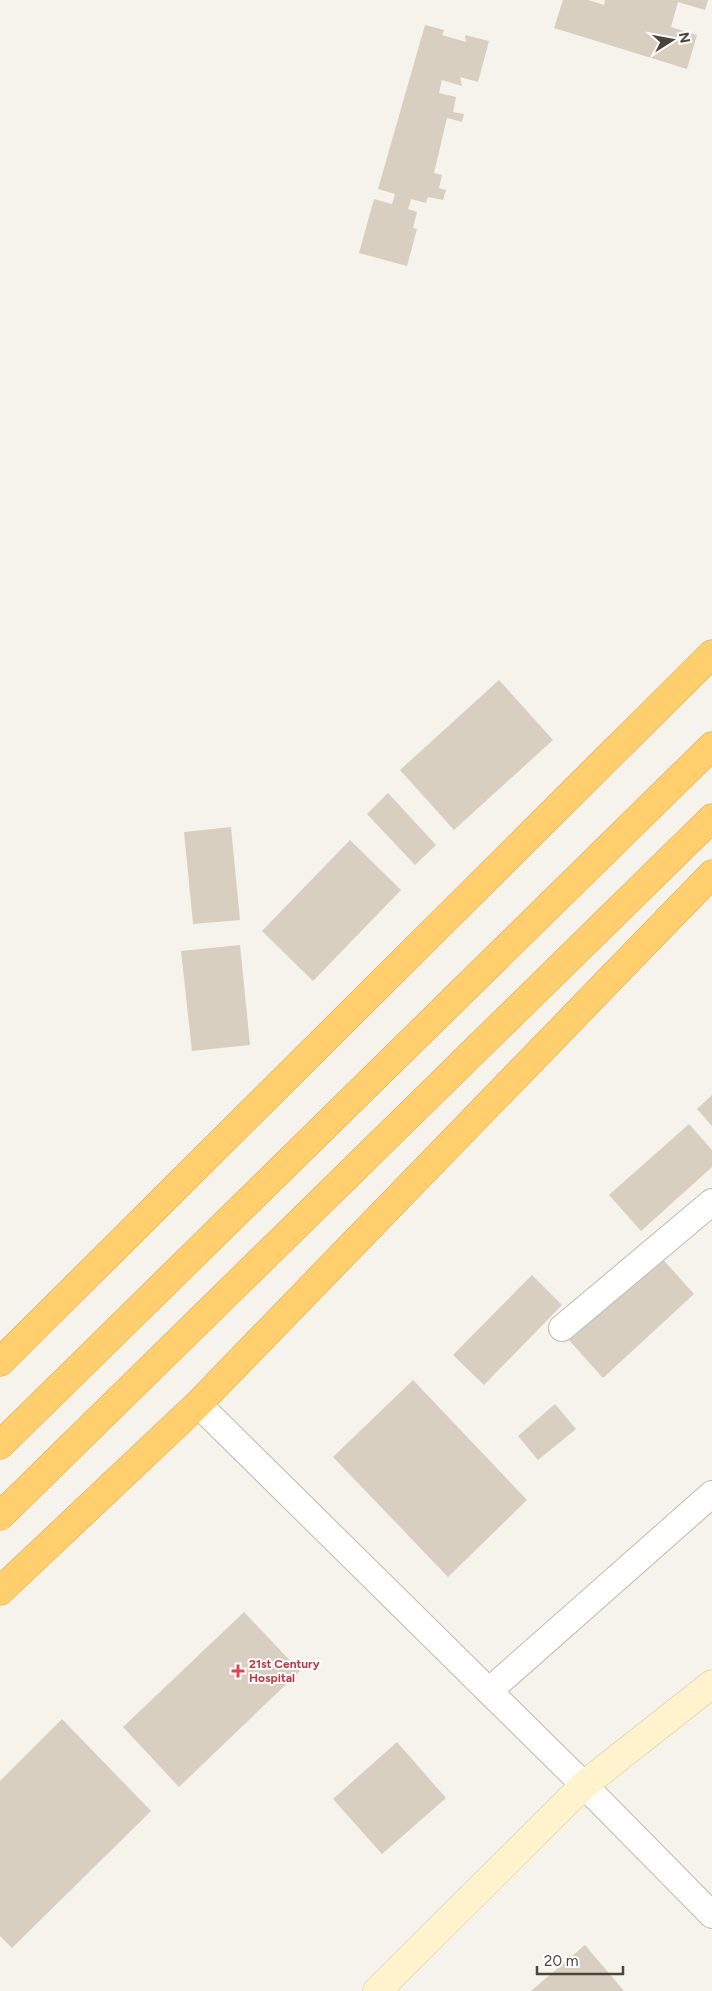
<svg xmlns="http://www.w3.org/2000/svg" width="712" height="1991" font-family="Figtree,sans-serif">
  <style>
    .building { fill: #d8cfc1 }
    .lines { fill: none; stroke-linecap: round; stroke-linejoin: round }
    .street-casing { stroke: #c2bbae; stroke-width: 28 }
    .secondary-casing { stroke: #d6c79b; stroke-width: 29 }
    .highway-casing { stroke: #e0a43c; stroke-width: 29 }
    .street { stroke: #fff; stroke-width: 26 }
    .secondary { stroke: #fff3cd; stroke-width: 28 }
    .highway { stroke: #ffcf6e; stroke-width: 28 }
    .health-dot { fill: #e0444e; stroke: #fff; stroke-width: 2 }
    .labels { text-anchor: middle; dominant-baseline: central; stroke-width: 4; stroke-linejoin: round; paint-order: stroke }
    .health-label { font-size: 12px; font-weight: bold; fill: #be3a42; stroke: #fff; text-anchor: start }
  </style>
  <rect width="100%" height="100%" fill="#f6f3ec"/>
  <g class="building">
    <polygon points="563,0 588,0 604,5 605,0 708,0 705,10 678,2 671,27 697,35 687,69 554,28"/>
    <polygon points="425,25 444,30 442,35 466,42 465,35 489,41 478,82 460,77 462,86 442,80 439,93 456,97 453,112 464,114 462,122 447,118 434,173 442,175 439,188 446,190 443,200 428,197 426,203 411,199 408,209 417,212 413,228 417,229 407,266 359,253 374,199 392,204 395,194 378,189"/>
    <polygon points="499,680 553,740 454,830 400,770"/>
    <polygon points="388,793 436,845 415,865 367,814"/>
    <polygon points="231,827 240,920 193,924 184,832"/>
    <polygon points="350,840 401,890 313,981 262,931"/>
    <polygon points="240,945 250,1045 192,1051 181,951"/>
    <polygon points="712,1095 712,1126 697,1109"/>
    <polygon points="689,1124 712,1150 712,1167 641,1231 609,1195"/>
    <polygon points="659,1255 694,1294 603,1378 568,1339"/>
    <polygon points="532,1275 562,1305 484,1385 453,1355"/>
    <polygon points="413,1380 527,1500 448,1577 333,1457"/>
    <polygon points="555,1404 576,1429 538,1460 518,1436"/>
    <polygon points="244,1612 300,1671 179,1787 123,1727"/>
    <polygon points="62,1719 151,1811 12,1948 0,1936 0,1781"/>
    <polygon points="397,1742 446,1798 382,1854 333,1799"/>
    <polygon points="585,1945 624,1991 531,1991"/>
  </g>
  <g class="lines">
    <defs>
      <g id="street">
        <polyline points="562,1328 712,1202"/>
        <polyline points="198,1404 584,1785 712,1915"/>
        <polyline points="489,1691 712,1494"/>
      </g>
      <polyline id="secondary" points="377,1991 584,1785 712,1684"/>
      <g id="highway">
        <polyline points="0,1362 712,654"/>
        <polyline points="0,1445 712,746"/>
        <polyline points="0,1516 712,818"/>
        <polyline points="0,1591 198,1404 712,874"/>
      </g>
    </defs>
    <use href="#street" class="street-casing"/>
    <use href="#secondary" class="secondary-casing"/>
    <use href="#highway" class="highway-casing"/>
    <use href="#street" class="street"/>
    <use href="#secondary" class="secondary"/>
    <use href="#highway" class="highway"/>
  </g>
  <path class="health-dot" d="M235.5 1663.5h5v5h5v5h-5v5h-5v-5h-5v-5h5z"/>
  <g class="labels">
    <g class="health-label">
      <text x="249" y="1664">21st Century<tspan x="249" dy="14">Hospital</tspan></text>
    </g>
  </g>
  <g transform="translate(672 40) rotate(79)" stroke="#ffffff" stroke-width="4" paint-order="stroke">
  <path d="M0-4L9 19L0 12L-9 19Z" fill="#4b4439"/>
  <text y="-8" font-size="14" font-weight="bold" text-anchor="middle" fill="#4b4439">N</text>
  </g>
  <path d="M537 1966v8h86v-8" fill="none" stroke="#4b4439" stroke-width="2.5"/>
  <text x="544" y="1966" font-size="15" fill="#4b4439" stroke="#ffffff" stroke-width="4" paint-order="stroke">20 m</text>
</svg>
